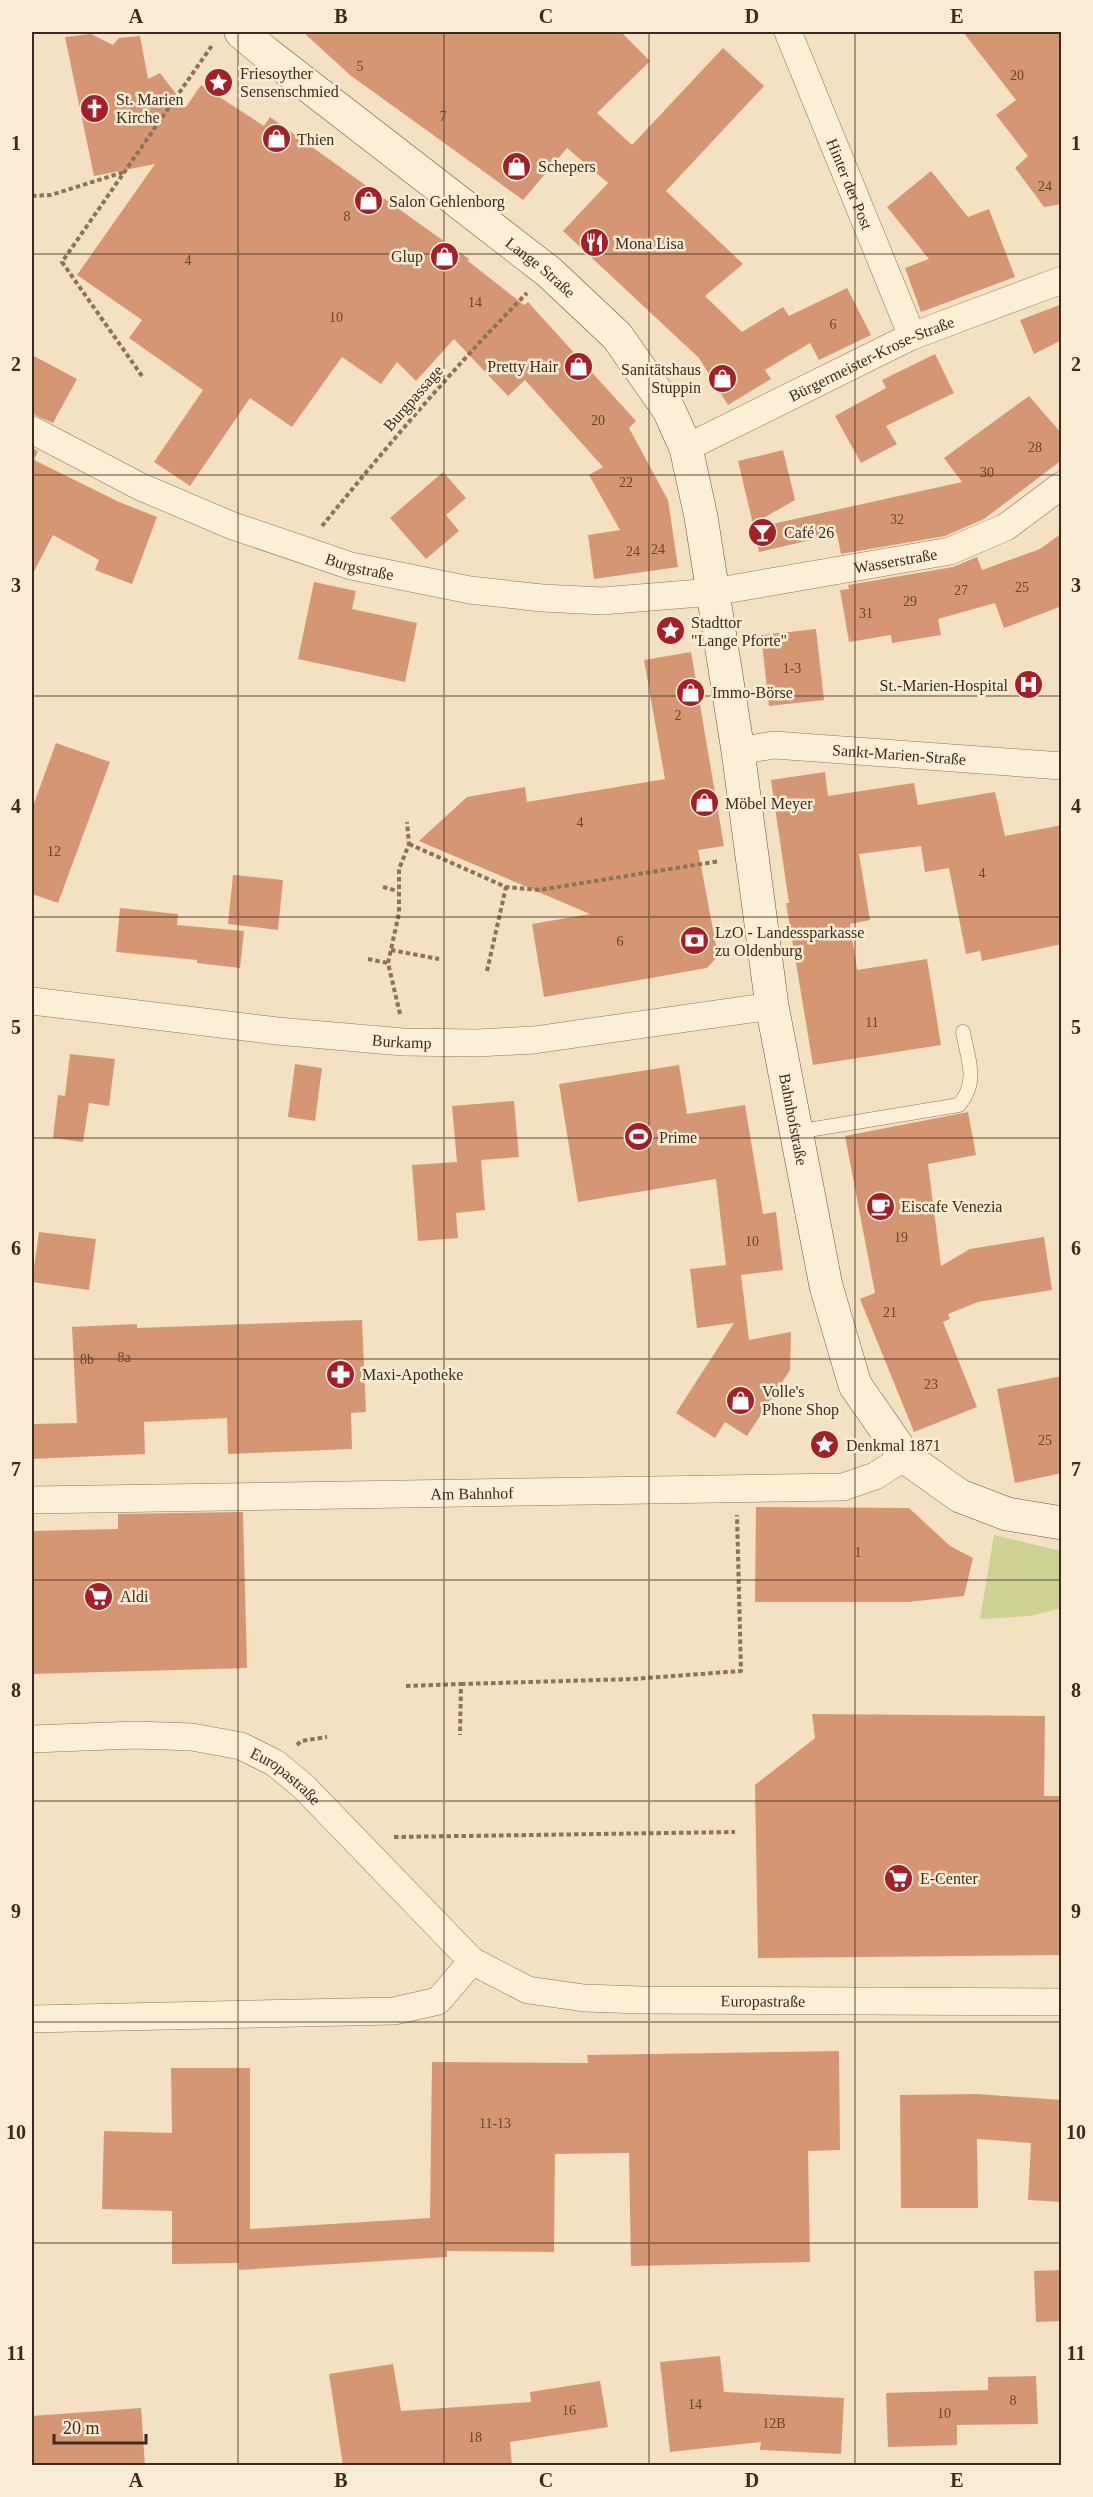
<svg xmlns="http://www.w3.org/2000/svg" width="1093" height="2497" font-family="Georgia,serif">
  <style>
    .green { fill: #ced294 }
    .building { fill: #d59773 }
    .lines { fill: none; stroke-linecap: round; stroke-linejoin: round }
    .lane-casing { stroke: #8e7157; stroke-width: 15 }
    .street-casing { stroke: #8e7157; stroke-width: 28 }
    .secondary-casing { stroke: #70523a; stroke-width: 34 }
    .path { stroke: #8e7157; stroke-width: 4; stroke-dasharray: 4.5 3; stroke-linecap: butt }
    .lane { stroke: #fcefd6; stroke-width: 14 }
    .street { stroke: #fcefd6; stroke-width: 27 }
    .secondary { stroke: #fcefd6; stroke-width: 33 }
    .grid { fill: none; stroke: #3d2a1c; stroke-width: 1.5; stroke-opacity: 0.55 }
    .labels { text-anchor: middle; dominant-baseline: central; stroke-width: 5; stroke-linejoin: round; paint-order: stroke }
    .number-label { font-size: 14px; fill: #634532 }
    .poi-label { font-size: 16px; fill: #3d2a1c; stroke: #f9ecd2; text-anchor: start }
    .street-label { font-size: 16px; fill: #3d2a1c; stroke: #f9ecd2 }
    .neatline { fill: none; stroke: #3d2a1c; stroke-width: 2 }
    .grid-label { font-size: 20px; text-anchor: middle; font-weight: bold; fill: #3d2a1c }
  </style>
  <rect width="100%" height="100%" fill="#f3e1c1"/>
  <polygon class="green" points="994,1535 1061,1551 1061,1608 1030,1616 980,1619"/>
  <g class="building">
    <polygon points="303,32 621,32 650,61 597,113 632,145 723,48 764,86 666,191 743,264 705,296 742,332 783,307 789,316 847,288 871,335 819,360 810,343 765,370 771,379 728,405 699,358 563,231 608,183 567,148 523,200 350,75"/>
    <polygon points="963,32 1062,32 1062,204 1044,207 1015,168 1028,156 996,115 1016,100"/>
    <polygon points="91,34 113,45 119,38 140,36 148,79 160,73 186,107 201,85 264,126 270,117 469,259 468,261 524,305 528,302 636,421 629,428 668,500 678,567 594,579 588,535 620,530 589,475 603,467 525,380 508,396 454,339 416,381 397,362 381,384 342,357 292,427 250,398 190,486 154,462 203,390 129,338 142,320 77,275 155,164 94,176 65,37"/>
    <polygon points="931,171 968,217 989,209 1015,277 921,312 905,268 929,259 887,207"/>
    <polygon points="1062,304 1062,340 1034,354 1020,320"/>
    <polygon points="935,354 954,393 886,426 897,444 861,463 835,416 886,388 882,380"/>
    <polygon points="32,355 77,379 53,423 32,414"/>
    <polygon points="1029,396 1062,434 1062,460 984,519 945,536 841,554 837,534 759,552 754,528 962,482 944,458"/>
    <polygon points="32,448 38,451 34,460 119,502 157,517 132,584 95,570 99,560 53,535 32,575"/>
    <polygon points="783,450 795,500 753,524 738,461"/>
    <polygon points="443,472 466,498 446,515 459,531 426,559 390,518"/>
    <polygon points="1062,533 1062,606 1004,628 995,603 938,619 941,635 892,643 891,635 849,642 840,590 849,589 848,585 953,567 977,557 982,570 1040,549"/>
    <polygon points="314,582 356,591 352,609 417,623 405,682 298,659"/>
    <polygon points="816,629 824,700 769,706 761,635"/>
    <polygon points="691,652 724,846 698,850 718,956 707,968 544,997 532,924 590,914 419,841 467,797 525,787 527,802 665,779 644,660"/>
    <polygon points="56,743 110,762 58,903 32,894 32,809"/>
    <polygon points="825,772 828,796 914,783 918,805 995,792 1005,836 1062,825 1062,944 982,961 980,951 966,954 949,868 925,872 921,846 859,854 870,920 850,924 857,970 927,959 941,1045 813,1065 786,903 789,903 771,780"/>
    <polygon points="233,875 283,880 278,930 228,924"/>
    <polygon points="120,908 178,914 177,925 244,931 240,968 197,963 197,960 116,952"/>
    <polygon points="70,1054 115,1059 109,1106 89,1103 83,1142 53,1138 58,1095 65,1096"/>
    <polygon points="295,1064 322,1068 315,1121 288,1117"/>
    <polygon points="679,1065 687,1114 745,1105 763,1214 776,1212 783,1270 741,1275 749,1340 791,1332 790,1370 747,1436 725,1422 715,1438 676,1413 734,1323 697,1328 690,1269 726,1265 716,1179 578,1202 559,1084"/>
    <polygon points="514,1101 519,1157 481,1160 485,1210 456,1213 458,1238 418,1241 412,1165 457,1162 452,1106"/>
    <polygon points="968,1112 976,1155 928,1164 941,1266 970,1249 1044,1237 1052,1290 978,1302 948,1314 950,1319 943,1322 977,1407 914,1432 860,1299 875,1293 845,1136"/>
    <polygon points="39,1232 96,1239 89,1290 32,1282"/>
    <polygon points="362,1320 366,1412 351,1413 352,1449 228,1454 227,1418 144,1422 145,1454 32,1459 32,1424 77,1423 72,1327 137,1324 137,1328"/>
    <polygon points="1062,1376 1062,1473 1015,1483 997,1389"/>
    <polygon points="756,1507 909,1508 950,1546 973,1558 964,1596 908,1602 755,1602"/>
    <polygon points="243,1512 247,1668 32,1674 32,1531 118,1529 118,1514"/>
    <polygon points="812,1714 1045,1716 1044,1796 1062,1796 1062,1955 758,1958 755,1785 815,1738"/>
    <polygon points="839,2051 840,2150 808,2151 810,2262 631,2266 629,2153 555,2154 554,2252 447,2251 447,2257 239,2270 239,2263 172,2264 172,2211 102,2209 104,2131 172,2133 171,2068 250,2068 250,2229 430,2218 432,2062 588,2063 587,2055"/>
    <polygon points="977,2094 1062,2100 1062,2202 1028,2200 1031,2143 977,2139 978,2208 901,2208 900,2095"/>
    <polygon points="1062,2270 1062,2321 1036,2322 1034,2271"/>
    <polygon points="720,2356 724,2392 844,2398 841,2454 760,2450 761,2442 670,2452 660,2362"/>
    <polygon points="393,2364 401,2411 531,2402 530,2392 600,2381 608,2427 510,2442 512,2466 343,2466 329,2374"/>
    <polygon points="1036,2376 1038,2424 957,2425 957,2445 888,2447 886,2393 988,2390 988,2377"/>
    <polygon points="141,2408 145,2466 32,2466 32,2416"/>
  </g>
  <g class="lines">
    <defs>
      <path id="lane" d="M796 1132 959 1105C979 1081 968 1060 963 1032"/>
      <g id="street">
        <path id="s1" d="M788 32 912 336"/>
        <path id="s2" d="M32 430 141 487 233 526 351 566 470 590 542 598 602 601 713 592 950 551 1006 527 1062 485"/>
        <path id="s3" d="M686 448 912 336 1062 280"/>
        <path id="s4" d="M738 751 774 745 1062 766"/>
        <path id="s5" d="M32 1001 277 1031 403 1042 477 1043 534 1040 772 1006"/>
        <path id="s6" d="M32 1500 843 1487 875 1476 905 1457"/>
        <path id="s7" d="M32 1739 136 1735 192 1737 241 1746 275 1763 304 1787 472 1961 528 1990 584 1998 642 2000 1062 2002"/>
        <polyline points="32,2019 394,2011 438,2001 472,1961"/>
      </g>
      <g id="secondary">
        <path id="s8" d="M241 32 266 53 549 272 617 336 669 410 686 448 701 517 738 751 772 1006 826 1286 855 1385 905 1457 960 1496 1007 1514 1062 1523"/>
      </g>
    </defs>
    <use href="#lane" class="lane-casing"/>
    <use href="#street" class="street-casing"/>
    <use href="#secondary" class="secondary-casing"/>
    <g class="path">
      <polyline points="32,196 51,195 124,172"/>
      <polyline points="142,376 62,262 213,44"/>
      <path d="M322 526C388 445 454 367 527 293"/>
      <polyline points="409,844 506,887 539,890 720,861"/>
      <polyline points="383,887 398,891"/>
      <polyline points="391,950 439,959"/>
      <polyline points="368,959 388,963"/>
      <polyline points="487,971 506,887"/>
      <polyline points="400,1014 388,963 399,913 399,869 409,844 407,822"/>
      <polyline points="461,1684 633,1679 741,1671 737,1515"/>
      <polyline points="406,1686 461,1684 460,1735"/>
      <polyline points="297,1745 301,1741 327,1737"/>
      <polyline points="394,1837 735,1832"/>
    </g>
    <use href="#lane" class="lane"/>
    <use href="#street" class="street"/>
    <use href="#secondary" class="secondary"/>
  </g>
  <path class="grid" d="M238 32V2466M444 32V2466M649 32V2466M855 32V2466M32 254H1062M32 475H1062M32 696H1062M32 917H1062M32 1138H1062M32 1359H1062M32 1580H1062M32 1801H1062M32 2022H1062M32 2243H1062"/>
  <defs>
    <symbol id="sight-disc" viewBox="-11 -11 22 22"><circle r="9.5" fill="#a42028" stroke="#f9ecd2"/><path d="M0-6L1.8-2.2L6-1.7L2.9 1.2L3.7 5.4L0 3.3L-3.7 5.4L-2.9 1.2L-6-1.7L-1.8-2.2Z" fill="#fff"/></symbol>
    <symbol id="church-disc" viewBox="-11 -11 22 22"><circle r="9.5" fill="#a42028" stroke="#f9ecd2"/><path d="M-1.2-6h2.4v3.5h3.3v2.4h-3.3V6h-2.4V-.1h-3.3v-2.4h3.3Z" fill="#fff"/></symbol>
    <symbol id="shop-disc" viewBox="-11 -11 22 22"><circle r="9.5" fill="#a42028" stroke="#f9ecd2"/><path d="M-5-2.5h2.3a2.7 3.5 0 0 1 5.4 0H5L5.5 6h-11ZM-1.5-2.5h3a1.5 2.3 0 0 0-3 0Z" fill="#fff"/></symbol>
    <symbol id="restaurant-disc" viewBox="-11 -11 22 22"><circle r="9.5" fill="#a42028" stroke="#f9ecd2"/><path d="M-5-6h1v4h1v-4h1v4h1v-4h1v5L-1.5 .5V6h-2V.5L-5-1ZM5-6V6H3V1.5H1.5Q1.5-4 5-6Z" fill="#fff"/></symbol>
    <symbol id="bar-disc" viewBox="-11 -11 22 22"><circle r="9.5" fill="#a42028" stroke="#f9ecd2"/><path d="M-6-5H6L.8 .8V4.5H3.5V6h-7V4.5H-.8V.8Z" fill="#fff"/></symbol>
    <symbol id="hospital-disc" viewBox="-11 -11 22 22"><circle r="9.5" fill="#a42028" stroke="#f9ecd2"/><path d="M-5-5h3v3.5h4V-5h3V5h-3V1.5h-4V5h-3Z" fill="#fff"/></symbol>
    <symbol id="bank-disc" viewBox="-11 -11 22 22"><circle r="9.5" fill="#a42028" stroke="#f9ecd2"/><path d="M-6-4H6V4H-6ZM0-2.3a2.3 2.3 0 1 0 0 4.6a2.3 2.3 0 1 0 0-4.6Z" fill="#fff"/></symbol>
    <symbol id="stadium-disc" viewBox="-11 -11 22 22"><circle r="9.5" fill="#a42028" stroke="#f9ecd2"/><path d="M0-5a6.5 5 0 1 0 0 10a6.5 5 0 1 0 0-10ZM-3.5-1.8h7v3.6h-7Z" fill="#fff"/></symbol>
    <symbol id="cafe-disc" viewBox="-11 -11 22 22"><circle r="9.5" fill="#a42028" stroke="#f9ecd2"/><path d="M-5.5-4.5H6V0H3Q3 3.5 0 3.5H-2.5Q-5.5 3.5-5.5 0ZM3-3.2v2h1.7v-2ZM-6 4.5H4V6H-6Z" fill="#fff"/></symbol>
    <symbol id="pharmacy-disc" viewBox="-11 -11 22 22"><circle r="9.5" fill="#a42028" stroke="#f9ecd2"/><path d="M-2-6h4v4h4v4h-4v4h-4v-4h-4v-4h4Z" fill="#fff"/></symbol>
    <symbol id="supermarket-disc" viewBox="-11 -11 22 22"><circle r="9.5" fill="#a42028" stroke="#f9ecd2"/><path d="M-6-5.5h2.5l.6 2H6L4.5 2H-2.5L-4.4-4H-6ZM-1.5 3.2a1.3 1.3 0 1 0 .1 0ZM3 3.2a1.3 1.3 0 1 0 .1 0Z" fill="#fff"/></symbol>
  </defs>
  <g fill-rule="evenodd">
    <use href="#sight-disc" x="202" y="66" width="33" height="33"/>
    <use href="#church-disc" x="78" y="92" width="33" height="33"/>
    <use href="#shop-disc" x="260" y="122" width="33" height="33"/>
    <use href="#shop-disc" x="500" y="150" width="33" height="33"/>
    <use href="#shop-disc" x="352" y="184" width="33" height="33"/>
    <use href="#restaurant-disc" x="578" y="226" width="33" height="33"/>
    <use href="#shop-disc" x="428" y="240" width="33" height="33"/>
    <use href="#shop-disc" x="562" y="350" width="33" height="33"/>
    <use href="#shop-disc" x="706" y="362" width="33" height="33"/>
    <use href="#bar-disc" x="746" y="516" width="33" height="33"/>
    <use href="#sight-disc" x="654" y="614" width="33" height="33"/>
    <use href="#hospital-disc" x="1012" y="668" width="33" height="33"/>
    <use href="#shop-disc" x="674" y="676" width="33" height="33"/>
    <use href="#shop-disc" x="688" y="786" width="33" height="33"/>
    <use href="#bank-disc" x="678" y="924" width="33" height="33"/>
    <use href="#stadium-disc" x="622" y="1120" width="33" height="33"/>
    <use href="#cafe-disc" x="864" y="1190" width="33" height="33"/>
    <use href="#pharmacy-disc" x="324" y="1358" width="33" height="33"/>
    <use href="#shop-disc" x="724" y="1384" width="33" height="33"/>
    <use href="#sight-disc" x="808" y="1428" width="33" height="33"/>
    <use href="#supermarket-disc" x="82" y="1580" width="33" height="33"/>
    <use href="#supermarket-disc" x="882" y="1862" width="33" height="33"/>
  </g>
  <g class="labels">
    <g class="number-label">
      <text x="360" y="66">5</text>
      <text x="1017" y="75">20</text>
      <text x="443" y="116">7</text>
      <text x="1045" y="186">24</text>
      <text x="347" y="216">8</text>
      <text x="188" y="260">4</text>
      <text x="475" y="302">14</text>
      <text x="336" y="317">10</text>
      <text x="833" y="324">6</text>
      <text x="598" y="420">20</text>
      <text x="1035" y="447">28</text>
      <text x="987" y="472">30</text>
      <text x="626" y="482">22</text>
      <text x="897" y="519">32</text>
      <text x="658" y="549">24</text>
      <text x="633" y="551">24</text>
      <text x="1022" y="587">25</text>
      <text x="961" y="590">27</text>
      <text x="910" y="601">29</text>
      <text x="866" y="613">31</text>
      <text x="792" y="668">1-3</text>
      <text x="678" y="715">2</text>
      <text x="580" y="822">4</text>
      <text x="54" y="851">12</text>
      <text x="982" y="873">4</text>
      <text x="620" y="941">6</text>
      <text x="872" y="1022">11</text>
      <text x="901" y="1237">19</text>
      <text x="752" y="1241">10</text>
      <text x="890" y="1312">21</text>
      <text x="124" y="1357">8a</text>
      <text x="87" y="1359">8b</text>
      <text x="931" y="1384">23</text>
      <text x="1045" y="1440">25</text>
      <text x="858" y="1552">1</text>
      <text x="495" y="2123">11-13</text>
      <text x="1013" y="2400">8</text>
      <text x="695" y="2404">14</text>
      <text x="569" y="2410">16</text>
      <text x="944" y="2413">10</text>
      <text x="774" y="2423">12B</text>
      <text x="475" y="2437">18</text>
    </g>
    <g class="poi-label">
      <text x="240" y="73">Friesoyther<tspan x="240" dy="18">Sensenschmied</tspan></text>
      <text x="116" y="99">St. Marien<tspan x="116" dy="18">Kirche</tspan></text>
      <text x="297" y="139">Thien</text>
      <text x="538" y="166">Schepers</text>
      <text x="389" y="201">Salon Gehlenborg</text>
      <text x="615" y="243">Mona Lisa</text>
      <text x="423" y="256" text-anchor="end">Glup</text>
      <text x="558" y="366" text-anchor="end">Pretty Hair</text>
      <text x="701" y="369" text-anchor="end">Sanitätshaus<tspan x="701" dy="18">Stuppin</tspan></text>
      <text x="784" y="532">Café 26</text>
      <text x="691" y="622">Stadttor<tspan x="691" dy="18">"Lange Pforte"</tspan></text>
      <text x="1008" y="685" text-anchor="end">St.-Marien-Hospital</text>
      <text x="712" y="692">Immo-Börse</text>
      <text x="725" y="803">Möbel Meyer</text>
      <text x="715" y="932">LzO - Landessparkasse<tspan x="715" dy="18">zu Oldenburg</tspan></text>
      <text x="659" y="1137">Prime</text>
      <text x="901" y="1206">Eiscafe Venezia</text>
      <text x="362" y="1374">Maxi-Apotheke</text>
      <text x="762" y="1391">Volle's<tspan x="762" dy="18">Phone Shop</tspan></text>
      <text x="846" y="1445">Denkmal 1871</text>
      <text x="120" y="1596">Aldi</text>
      <text x="920" y="1878">E-Center</text>
    </g>
    <g class="street-label">
      <text stroke="none"><textPath href="#s1" startOffset="164">Hinter der Post</textPath></text>
      <text stroke="none"><textPath href="#s8" startOffset="381">Lange Straße</textPath></text>
      <text stroke="none"><textPath href="#s3" startOffset="206">Bürgermeister-Krose-Straße</textPath></text>
      <text transform="translate(413 398) rotate(-49)">Burgpassage</text>
      <text stroke="none"><textPath href="#s2" startOffset="898">Wasserstraße</textPath></text>
      <text stroke="none"><textPath href="#s2" startOffset="356">Burgstraße</textPath></text>
      <text stroke="none"><textPath href="#s4" startOffset="162">Sankt-Marien-Straße</textPath></text>
      <text stroke="none"><textPath href="#s5" startOffset="372">Burkamp</textPath></text>
      <text stroke="none"><textPath href="#s8" startOffset="1296">Bahnhofstraße</textPath></text>
      <text stroke="none"><textPath href="#s6" startOffset="440">Am Bahnhof</textPath></text>
      <text stroke="none"><textPath href="#s7" startOffset="264">Europastraße</textPath></text>
      <text stroke="none"><textPath href="#s7" startOffset="826">Europastraße</textPath></text>
    </g>
  </g>
  <rect width="1093" height="2497" fill="none" stroke="#f9ecd2" stroke-width="66"/>
  <path d="M54 2434v9h92v-9" fill="none" stroke="#3d2a1c" stroke-width="3"/>
  <text x="63" y="2434" font-size="18" fill="#3d2a1c" stroke="#f9ecd2" stroke-width="4.5" paint-order="stroke">20 m</text>
  <rect x="33" y="33" width="1027" height="2431" class="neatline"/>
  <g class="grid-label">
    <text x="136" y="23">A</text>
    <text x="341" y="23">B</text>
    <text x="546" y="23">C</text>
    <text x="752" y="23">D</text>
    <text x="957" y="23">E</text>
    <text x="16" y="150">1</text>
    <text x="1076" y="150">1</text>
    <text x="16" y="371">2</text>
    <text x="1076" y="371">2</text>
    <text x="16" y="592">3</text>
    <text x="1076" y="592">3</text>
    <text x="16" y="813">4</text>
    <text x="1076" y="813">4</text>
    <text x="16" y="1034">5</text>
    <text x="1076" y="1034">5</text>
    <text x="16" y="1255">6</text>
    <text x="1076" y="1255">6</text>
    <text x="16" y="1476">7</text>
    <text x="1076" y="1476">7</text>
    <text x="16" y="1697">8</text>
    <text x="1076" y="1697">8</text>
    <text x="16" y="1918">9</text>
    <text x="1076" y="1918">9</text>
    <text x="16" y="2139">10</text>
    <text x="1076" y="2139">10</text>
    <text x="16" y="2360">11</text>
    <text x="1076" y="2360">11</text>
    <text x="136" y="2487">A</text>
    <text x="341" y="2487">B</text>
    <text x="546" y="2487">C</text>
    <text x="752" y="2487">D</text>
    <text x="957" y="2487">E</text>
  </g>
</svg>
